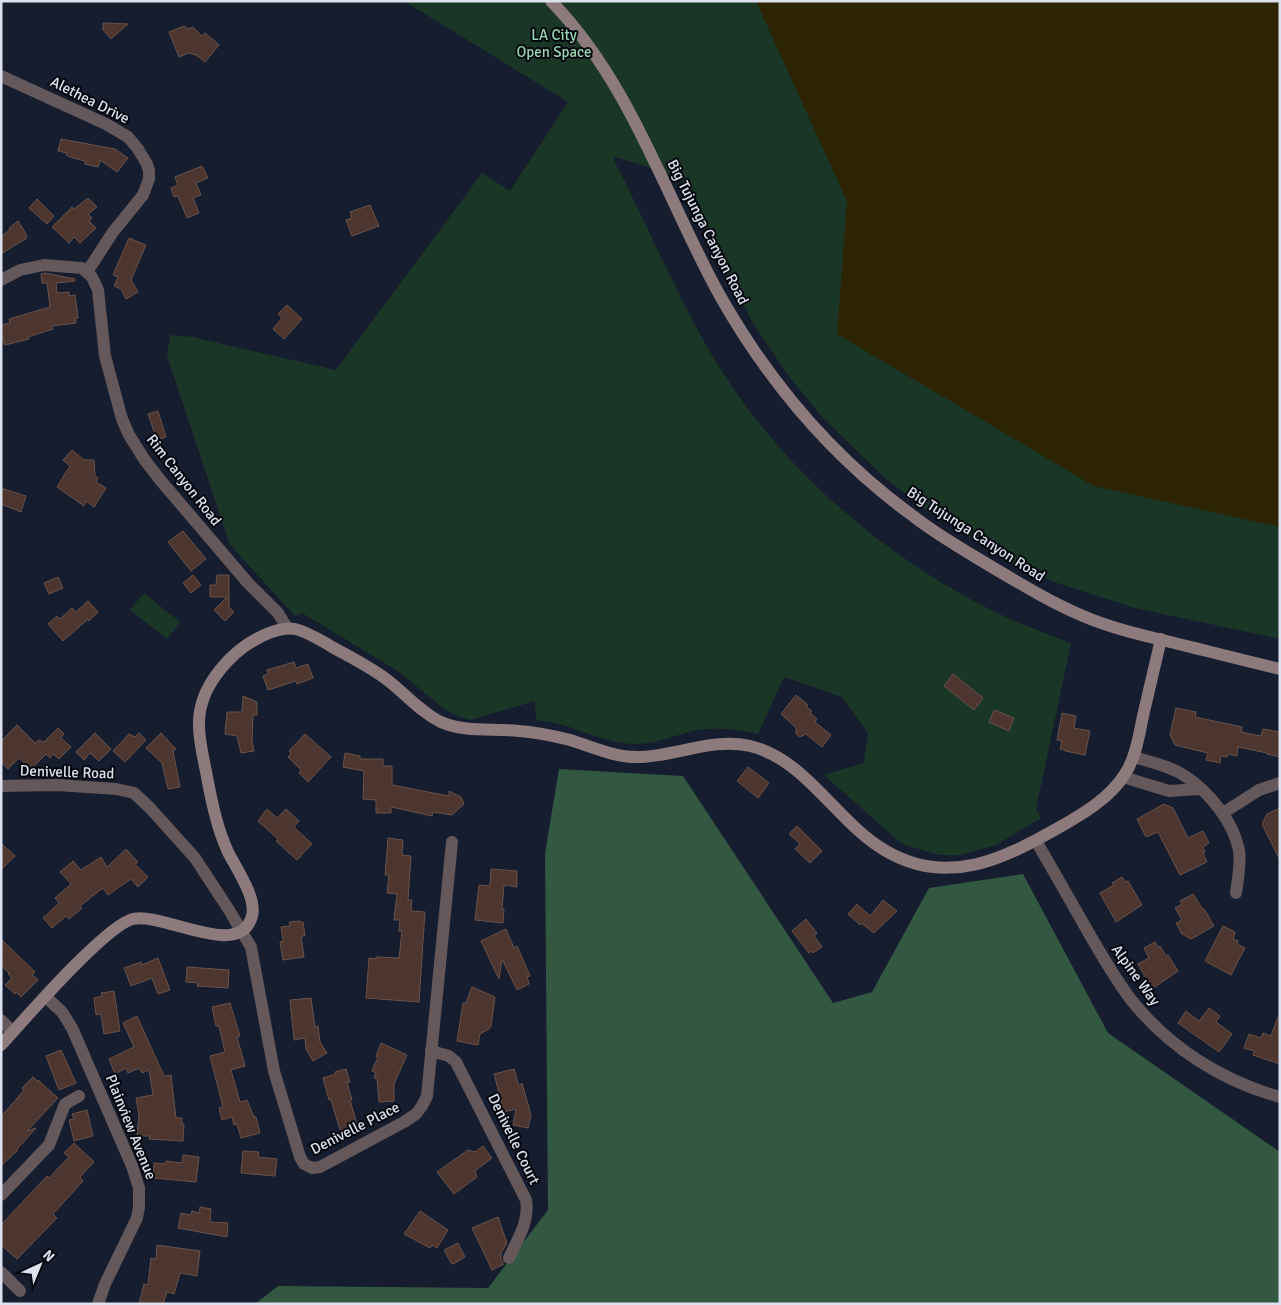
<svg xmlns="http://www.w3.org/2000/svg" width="1281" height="1305" font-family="Signika,sans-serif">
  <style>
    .green { fill: #1a3627 }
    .forest { fill: #325842 }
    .sand { fill: #2c2403 }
    .building { fill: #4c362f; stroke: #69524a }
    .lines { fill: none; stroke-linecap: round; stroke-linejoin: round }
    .street { stroke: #64585a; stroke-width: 12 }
    .secondary { stroke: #8c7a7d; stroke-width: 12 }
    .labels { text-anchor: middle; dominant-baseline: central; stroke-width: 4; stroke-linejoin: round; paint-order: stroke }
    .park-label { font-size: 15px; fill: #96d7b1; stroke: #05070e }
    .street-label { font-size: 15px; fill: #dce1ed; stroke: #05070e }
  </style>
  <rect width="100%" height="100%" fill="#161d2e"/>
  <g class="green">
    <path d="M404 1H1280V639L1135 608 1054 582 1003 558 930 513 885 478 824 419 788 375 756 328 723 269 680 177 613 156C616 167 624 179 629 190 639 212 650 233 660 255 679 294 697 332 720 368 787 475 894 565 1008 618 1028 627 1050 635 1071 643L1036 809 1041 818 996 845 960 855H939L905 845 895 838 824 775 864 763 868 733 842 697 784 677 758 734C737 729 715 727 693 731 673 736 655 744 633 744 609 743 588 733 566 726 556 723 546 721 536 720L535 701 470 720 457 716 443 708 398 671 302 613 295 616 230 545 167 356 170 335 192 337 336 370 482 173 510 191 568 102Z"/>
    <polygon points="144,593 180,622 167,639 130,610"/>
  </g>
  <polygon class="forest" points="559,769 683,776 833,1003 872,992 929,888 1023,874 1108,1033 1280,1152 1280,1304 255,1304 278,1286 488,1288 548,1210 545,853"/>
  <polygon class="sand" points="756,1 1280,1 1280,527 1094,486 837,334 847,201"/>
  <g class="building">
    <polygon points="103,23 128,24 111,39 103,30"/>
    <polygon points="184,26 188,29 193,27 202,36 205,33 219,45 205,62 196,55 189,53 179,57 169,32"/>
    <polygon points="61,139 115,149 128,158 117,172 100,160 98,167 85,164 85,161 70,157 66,155 67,153 58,151"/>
    <polygon points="202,166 208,178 196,183 201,195 193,198 199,213 187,218 178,196 174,197 171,188 178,185 175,177"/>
    <polygon points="88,198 97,207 88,214 92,218 89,221 96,228 80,243 74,237 69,243 52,227 72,207 74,209"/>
    <polygon points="37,199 54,216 47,224 29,208"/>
    <polygon points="370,205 379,226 352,236 346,220 352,218 350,212"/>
    <polygon points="18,221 25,232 27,238 1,254 1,236 10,230 9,228"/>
    <polygon points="129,238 146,245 131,280 138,292 126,299 121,289 114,286 118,277 113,275"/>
    <polygon points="45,273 75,279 75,281 56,283 57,293 69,292 69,296 75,295 78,318 75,318 76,323 52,326 53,329 28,337 29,339 5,345 1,335 1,325 10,323 9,319 50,307 47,283 42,283 41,274"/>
    <polygon points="287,305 302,319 284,339 273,329 282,318 278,314"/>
    <polygon points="158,411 166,437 157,440 148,414"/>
    <polygon points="72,450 84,460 94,460 95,476 98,478 96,482 106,488 94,507 86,501 84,506 57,487 70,466 63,460"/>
    <polygon points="1,488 26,496 21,512 1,504"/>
    <polygon points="183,531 206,559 191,571 168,542"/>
    <polygon points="193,575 201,585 191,593 183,583"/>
    <polygon points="217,575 229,575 229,607 234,612 225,621 214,610 227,597 210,597 210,585 216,585"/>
    <polygon points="58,577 63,588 49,594 44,583"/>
    <polygon points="88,601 98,612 89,621 88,619 63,641 48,624 57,616 60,619 72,608 76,612"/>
    <polygon points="294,662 296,668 308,664 313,678 297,684 296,681 268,690 263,676 268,674 267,670"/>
    <polygon points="953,674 983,698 974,710 944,686"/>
    <polygon points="796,695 808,705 806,707 812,711 810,713 817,719 815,722 831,735 822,747 806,734 800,737 796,734 796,728 781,714"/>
    <polygon points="243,696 257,702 257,715 253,715 252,740 254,751 241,753 237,736 225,734 227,712 242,712"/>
    <polygon points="1176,708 1196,712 1195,717 1242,727 1241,732 1261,736 1263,729 1280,732 1280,757 1267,754 1267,753 1238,747 1237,756 1228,754 1227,757 1221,756 1220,763 1206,760 1208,753 1175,745 1170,735"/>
    <polygon points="994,710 1014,718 1009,731 989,722"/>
    <polygon points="1062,713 1076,716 1074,728 1090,731 1085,755 1065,751 1065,750 1060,749 1062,741 1057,740"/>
    <polygon points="17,725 35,743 39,740 44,742 58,728 64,734 61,738 71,747 59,759 53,754 50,758 46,754 31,769 19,758 8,769 1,762 1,741"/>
    <polygon points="95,733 111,749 99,761 90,753 84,760 76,752"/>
    <polygon points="139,733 146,740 125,762 113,751 129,734 135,737"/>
    <polygon points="161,733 176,749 173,751 180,787 168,789 162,763 146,748"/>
    <polygon points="305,734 331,757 308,782 299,773 301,770 288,757 291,753 289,751"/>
    <polygon points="345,753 360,756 360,759 383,759 383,766 392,766 392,785 449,796 449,791 461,797 464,804 452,815 433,812 432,816 391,807 391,813 376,813 376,800 363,799 364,771 343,767"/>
    <polygon points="748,767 769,783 758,798 737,781"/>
    <polygon points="1164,804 1173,808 1188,838 1203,831 1209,843 1203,847 1205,852 1203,853 1207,862 1180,875 1158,832 1146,837 1137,819"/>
    <polygon points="1280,808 1280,860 1262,824 1267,814"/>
    <polygon points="267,809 277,818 286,809 299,821 294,827 312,844 297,860 276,841 278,839 258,821"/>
    <polygon points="797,826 822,851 810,863 795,849 800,844 789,834"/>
    <polygon points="388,838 403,840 402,855 411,856 408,900 412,900 411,911 425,912 419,1002 366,998 369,958 376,959 376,957 399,958 402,931 399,931 400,920 394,920 397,894 387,893 389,875 385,875"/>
    <polygon points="1,843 15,856 1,870"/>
    <polygon points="126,849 138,862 135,864 148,877 138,887 131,879 108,895 103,888 80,906 82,908 69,919 66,916 52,928 43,918 59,903 55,898 71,884 60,872 73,861 81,870 101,857 107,867"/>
    <polygon points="491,869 517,871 517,887 504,885 502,909 504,909 503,923 475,920 479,885 490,886"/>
    <polygon points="1122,877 1126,882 1128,881 1142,905 1116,922 1100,893 1114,885 1112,883"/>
    <polygon points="1193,894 1200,905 1203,909 1204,909 1214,926 1191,939 1182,934 1176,923 1182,920 1175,908 1182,904 1180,901"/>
    <polygon points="883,900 897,911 874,933 861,923 860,925 848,914 857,904 870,916"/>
    <polygon points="806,919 817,933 814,936 822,947 813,953 812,951 809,953 792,931"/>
    <polygon points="300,921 300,922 303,922 305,936 301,936 304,957 283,960 280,942 283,941 281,927 290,926 289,922"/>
    <polygon points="1223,926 1235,932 1233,939 1238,941 1237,944 1245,948 1231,975 1205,961"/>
    <polygon points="506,929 514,948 517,946 530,976 527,977 529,984 517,990 502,959 499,979 481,941"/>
    <polygon points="1,939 35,972 32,975 38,980 21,997 16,992 15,994 5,985 12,978 8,974 9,973 1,965"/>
    <polygon points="1155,942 1158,947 1160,946 1166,956 1168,955 1178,971 1152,989 1138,964 1149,958 1144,948"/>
    <polygon points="158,958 170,990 158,994 152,978 131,986 124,968 141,962 142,965"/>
    <polygon points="187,967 229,970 228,988 197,986 198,983 186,982"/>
    <polygon points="472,987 495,997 491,1026 489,1029 480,1034 478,1045 457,1041 463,1003 466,1003"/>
    <polygon points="114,991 120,1031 104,1034 101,1014 96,1015 94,998 102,996 101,993"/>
    <polygon points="311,998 315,1027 318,1026 320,1042 327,1053 313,1061 306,1049 305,1038 294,1040 290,1000"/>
    <polygon points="230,1003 240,1036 237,1037 245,1066 231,1070 240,1102 247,1100 254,1117 256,1117 260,1133 241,1138 237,1124 234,1125 232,1117 222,1120 219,1108 223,1107 210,1056 225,1052 219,1026 216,1026 212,1007"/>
    <polygon points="1209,1008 1220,1016 1216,1022 1232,1034 1219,1052 1178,1023 1186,1011 1199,1021"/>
    <polygon points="137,1016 164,1076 171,1075 176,1118 182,1118 182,1124 184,1124 183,1141 149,1139 150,1136 137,1136 139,1115 136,1098 153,1095 149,1070 142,1073 139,1068 128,1073 126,1068 115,1074 109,1059 134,1047 123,1023"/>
    <polygon points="1278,1017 1280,1017 1280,1064 1253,1055 1254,1051 1244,1048 1249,1034 1261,1038 1263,1033 1271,1036"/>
    <polygon points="381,1043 407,1055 394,1084 394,1101 379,1102 377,1079 374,1078 376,1073 372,1071 378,1057 376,1056"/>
    <polygon points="61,1050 76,1083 59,1090 46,1056"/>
    <polygon points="346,1069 350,1082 347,1083 352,1100 350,1100 358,1128 341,1133 331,1100 329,1100 323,1078 336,1074 335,1072"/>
    <polygon points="514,1069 519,1086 522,1083 531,1115 528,1128 513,1125 516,1109 504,1112 494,1074"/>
    <polygon points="33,1077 37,1081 38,1080 58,1098 27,1131 36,1128 17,1149 18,1150 1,1166 1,1117 24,1090 22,1088"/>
    <polygon points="87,1110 93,1136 74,1141 69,1120 74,1119 72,1114"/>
    <polygon points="74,1143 94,1162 80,1177 83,1181 53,1214 57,1218 17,1259 1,1245 1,1225 47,1176 49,1178 69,1157 64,1153"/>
    <polygon points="483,1146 492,1158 475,1171 477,1177 454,1194 437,1172 468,1150 475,1152"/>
    <polygon points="243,1151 259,1152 258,1157 277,1159 275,1176 241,1173"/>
    <polygon points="183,1155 199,1157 196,1182 153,1178 154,1163 166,1164 166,1161 182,1163"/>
    <polygon points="200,1207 211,1209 210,1222 228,1223 227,1237 178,1228 181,1213 191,1215 192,1211 199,1213"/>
    <polygon points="420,1211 448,1230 437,1248 432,1245 430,1248 404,1234"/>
    <polygon points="498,1217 507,1243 501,1253 501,1259 504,1264 492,1270 472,1228"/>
    <polygon points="458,1243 465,1257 453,1264 451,1263 444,1250"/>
    <polygon points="157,1245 200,1251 197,1276 180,1273 174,1294 167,1292 163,1304 139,1304 144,1284 148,1285 151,1258 156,1259"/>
  </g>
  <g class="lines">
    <g class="street">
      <polyline points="1,76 106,124 128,137 138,149 147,164 149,171 149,179 143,195 113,232 87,272"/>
      <polyline points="1,280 20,270 44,265 82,268 92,277 98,290 105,356 122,419 129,435 144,459 161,481 248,583 278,613 287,628"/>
      <path d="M1134 757C1150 762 1170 766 1185 776 1209 792 1233 821 1239 850 1241 864 1238 879 1236 893"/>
      <polyline points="1123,777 1169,791 1200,789"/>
      <polyline points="1,786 57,785 116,789 134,793 150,808 195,858 229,910 251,947 274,1071 300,1157 304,1164 312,1168 320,1167 404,1122 416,1114 422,1106 427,1096 452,842"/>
      <polyline points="1223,813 1259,790 1280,783"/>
      <path d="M1036 841C1053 870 1070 900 1087 930 1101 954 1115 979 1132 1001 1170 1048 1222 1081 1280 1097"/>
      <polyline points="46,997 62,1012 72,1028 132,1166 139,1188 139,1207 137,1218 105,1284 98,1304"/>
      <polyline points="1,1020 13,1032"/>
      <path d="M431 1051 449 1056 456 1062 526 1200C530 1221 517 1240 509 1258"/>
      <polyline points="1,1195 49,1145 65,1104 79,1096"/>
      <polyline points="1,1272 20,1291"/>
    </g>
    <g class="secondary">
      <path d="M551 1C631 83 665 196 719 294 768 381 832 457 913 516 936 534 962 549 987 564 1019 583 1050 602 1083 616 1113 629 1147 636 1178 644 1212 652 1246 661 1280 669"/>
      <path d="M1 1045C24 1020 106 925 133 919 164 912 240 961 252 916 257 898 236 868 228 852 217 828 212 803 207 777 204 760 199 742 199 725 198 685 234 647 269 633 277 630 286 627 295 629 308 632 322 641 334 648 352 658 370 667 386 679 405 693 420 712 441 722 466 733 493 728 519 731 536 732 554 736 570 740 593 747 613 757 637 757 675 757 712 737 750 746 806 759 837 823 886 851 948 887 1003 859 1058 828 1083 814 1110 798 1125 774 1136 757 1139 735 1143 716 1149 690 1155 665 1161 639"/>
    </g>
  </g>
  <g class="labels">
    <g class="park-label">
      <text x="554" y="35">LA City<tspan x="554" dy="17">Open Space</tspan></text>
    </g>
    <g class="street-label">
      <text transform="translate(90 100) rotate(27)">Alethea Drive</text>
      <text transform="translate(708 232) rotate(63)">Big Tujunga Canyon Road</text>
      <text transform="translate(184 480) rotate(52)">Rim Canyon Road</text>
      <text transform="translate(976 534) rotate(33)">Big Tujunga Canyon Road</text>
      <text transform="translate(67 772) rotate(2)">Denivelle Road</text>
      <text transform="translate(1136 975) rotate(54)">Alpine Way</text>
      <text transform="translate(131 1127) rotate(68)">Plainview Avenue</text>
      <text transform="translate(355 1128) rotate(-27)">Denivelle Place</text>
      <text transform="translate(514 1139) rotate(64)">Denivelle Court</text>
    </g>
  </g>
  <rect width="1281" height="1305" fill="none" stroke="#dce1ed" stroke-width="5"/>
  <g transform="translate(40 1265) rotate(44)" stroke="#05070e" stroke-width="4" paint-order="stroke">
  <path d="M0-4L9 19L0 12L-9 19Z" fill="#dce1ed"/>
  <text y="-8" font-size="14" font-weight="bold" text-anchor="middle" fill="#dce1ed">N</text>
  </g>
</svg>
